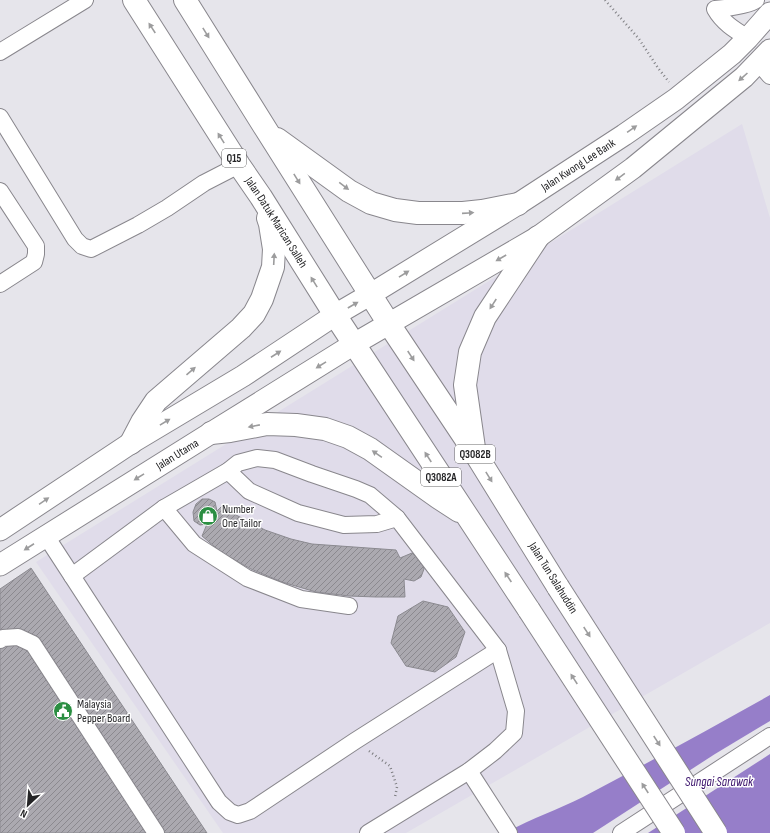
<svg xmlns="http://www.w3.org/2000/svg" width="770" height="833" font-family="'Sofia Sans Condensed',sans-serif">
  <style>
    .built { fill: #e0dcea }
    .water { fill: #967ec9 }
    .pier { fill: #e6e5eb }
    .building { fill: url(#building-hatch); stroke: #8b8a90 }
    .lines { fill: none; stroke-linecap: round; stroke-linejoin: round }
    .minor-casing { stroke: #89878d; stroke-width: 18 }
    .major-casing { stroke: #89878d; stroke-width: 23 }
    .highway-casing { stroke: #89878d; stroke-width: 24 }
    .path { stroke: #7f7f83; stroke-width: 2.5; stroke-dasharray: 1 3; stroke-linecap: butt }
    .minor { stroke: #fff; stroke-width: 16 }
    .major { stroke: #fff; stroke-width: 21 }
    .highway { stroke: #fff; stroke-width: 22 }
    .highway-bridge-casing { stroke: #89878d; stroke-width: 24; stroke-linecap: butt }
    .highway-bridge { stroke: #fff; stroke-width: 22 }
    .oneway { fill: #9c9c9d }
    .labels { text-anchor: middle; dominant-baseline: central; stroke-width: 3; stroke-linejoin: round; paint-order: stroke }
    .shield { fill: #fff; stroke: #666667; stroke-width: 1 }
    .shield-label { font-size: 11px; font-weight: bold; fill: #242426 }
    .street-label { font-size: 12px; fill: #242426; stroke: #fff }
    .poi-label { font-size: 12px; fill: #242426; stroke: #fff; text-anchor: start }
    .water-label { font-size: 13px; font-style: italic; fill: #39106a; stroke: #fff }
  </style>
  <defs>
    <pattern id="building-hatch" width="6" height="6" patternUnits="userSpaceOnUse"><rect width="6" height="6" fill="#aba9b0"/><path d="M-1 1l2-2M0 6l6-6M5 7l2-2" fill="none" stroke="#8b898f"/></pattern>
  </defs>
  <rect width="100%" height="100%" fill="#e6e5eb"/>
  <polygon class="built" points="742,124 770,218 770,623 406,833 223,833 36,562"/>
  <path class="water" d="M770 695V833H505C530 819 557 810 583 797 646 764 708 730 770 695Z"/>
  <polygon class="pier" points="770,721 770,754 648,833 593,833 715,754"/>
  <g class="building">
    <polygon points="202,499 209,499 215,502 217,511 223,505 236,515 265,530 291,539 312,544 396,550 400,558 412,553 422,562 424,569 421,577 414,581 404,579 405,597 376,597 349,596 316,592 282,582 251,569 222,553 202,536 207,524 200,525 194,521 193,512 196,504"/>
    <polygon points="31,568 207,833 0,833 0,589"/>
    <polygon points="423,601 448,607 465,632 456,657 435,672 406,666 391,643 398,616"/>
  </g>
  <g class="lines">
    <defs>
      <g id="minor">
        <path d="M748 38C735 30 723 23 715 9 726 8 748 6 756 0"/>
        <polyline points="0,52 85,0"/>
        <polyline points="758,62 770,76"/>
        <polyline points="0,117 75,239 82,246 91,249 138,225 167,208 204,183 239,165"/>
        <polyline points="0,191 36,246 36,254 34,262 0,284"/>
        <polyline points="228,471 249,491 298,513 344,525 377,524 397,518"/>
        <polyline points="164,508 194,544 247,578 301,599 349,606"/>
        <polyline points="46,536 219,802 230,812 238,815 250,811 355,741 498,650"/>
        <polyline points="72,576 164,508 228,471 238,463 257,458 275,460 312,474 356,489 370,495 397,518 498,650 516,711 514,733 495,751 469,771 368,833"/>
        <polyline points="0,640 3,638 18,637 33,644 156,833"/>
        <polyline points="469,771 509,833"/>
        <polyline points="621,833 770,736"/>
      </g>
      <g id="major">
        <path id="s1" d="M0 530 131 443 243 376 335 315 371 294 518 204 624 135 676 99 732 54 748 38 770 13"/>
        <path id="s2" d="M0 565 211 433 354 344 538 237 633 168 744 77 770 50"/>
      </g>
      <g id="highway">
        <path id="s3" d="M134 0 239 165 261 197 335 315 529 610"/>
        <polyline points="185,0 267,131 389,324 475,453 558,587"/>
        <polyline points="277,139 349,191 371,203 395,210 418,213 463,213 482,211 518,204"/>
        <polyline points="211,433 230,431 267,424 296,425 325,429 348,437 370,449 439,498 459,511"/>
        <polyline points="131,443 142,422 156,401 241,328 254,314 262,299 273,267 274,249 270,224 268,218"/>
        <polyline points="474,448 465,385 470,352 485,317 538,237"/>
      </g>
    </defs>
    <use href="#minor" class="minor-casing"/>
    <use href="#major" class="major-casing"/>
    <use href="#highway" class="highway-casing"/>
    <g class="path">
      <polyline points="605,0 639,39 658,68 669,82"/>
      <polyline points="369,751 390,766 397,787 395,797"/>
    </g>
    <use href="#minor" class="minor"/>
    <use href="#major" class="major"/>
    <use href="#highway" class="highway"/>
    <defs>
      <g id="highway-bridge">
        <polyline points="558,587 716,833"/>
        <polyline points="529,610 674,833"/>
      </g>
    </defs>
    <use href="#highway-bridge" class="highway-bridge-casing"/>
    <use href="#highway-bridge" class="highway-bridge"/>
  </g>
  <defs><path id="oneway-solid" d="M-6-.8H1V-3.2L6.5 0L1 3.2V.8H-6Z"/></defs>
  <g class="oneway">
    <use href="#oneway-solid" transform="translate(152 28) rotate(-123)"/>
    <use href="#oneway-solid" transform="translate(206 33) rotate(58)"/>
    <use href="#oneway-solid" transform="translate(743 77) rotate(138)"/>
    <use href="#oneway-solid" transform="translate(632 129) rotate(-35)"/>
    <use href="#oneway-solid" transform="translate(221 138) rotate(-122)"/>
    <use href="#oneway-solid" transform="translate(620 177) rotate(144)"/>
    <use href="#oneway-solid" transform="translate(297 179) rotate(58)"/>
    <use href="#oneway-solid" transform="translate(344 186) rotate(37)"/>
    <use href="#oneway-solid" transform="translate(468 213) rotate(-4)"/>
    <use href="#oneway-solid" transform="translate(501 258) rotate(150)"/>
    <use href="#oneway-solid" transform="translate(274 259) rotate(-87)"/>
    <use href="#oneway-solid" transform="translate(404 274) rotate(-32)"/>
    <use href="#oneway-solid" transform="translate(314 282) rotate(-122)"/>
    <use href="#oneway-solid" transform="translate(493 304) rotate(123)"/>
    <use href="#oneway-solid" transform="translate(353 305) rotate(-30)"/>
    <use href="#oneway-solid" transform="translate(276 354) rotate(-33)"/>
    <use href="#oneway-solid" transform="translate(411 356) rotate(57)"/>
    <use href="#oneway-solid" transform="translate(321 365) rotate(148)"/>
    <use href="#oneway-solid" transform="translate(191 371) rotate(-41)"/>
    <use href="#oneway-solid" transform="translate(165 422) rotate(-31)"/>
    <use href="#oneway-solid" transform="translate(254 426) rotate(169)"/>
    <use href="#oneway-solid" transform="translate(377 454) rotate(-145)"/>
    <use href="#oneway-solid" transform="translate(428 457) rotate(-123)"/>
    <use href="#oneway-solid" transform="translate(139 477) rotate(148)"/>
    <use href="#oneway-solid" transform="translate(489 477) rotate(58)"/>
    <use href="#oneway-solid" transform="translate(44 501) rotate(-34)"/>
    <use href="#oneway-solid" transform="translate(29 547) rotate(147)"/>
    <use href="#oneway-solid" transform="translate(508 577) rotate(-124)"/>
    <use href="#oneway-solid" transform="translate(587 632) rotate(57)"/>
    <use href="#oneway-solid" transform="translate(574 679) rotate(-123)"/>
    <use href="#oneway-solid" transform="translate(657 741) rotate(57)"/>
    <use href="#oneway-solid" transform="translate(645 788) rotate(-123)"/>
  </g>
  <defs>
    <symbol id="shop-disc" viewBox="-11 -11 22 22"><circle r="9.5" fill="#2b8e42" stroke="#fff"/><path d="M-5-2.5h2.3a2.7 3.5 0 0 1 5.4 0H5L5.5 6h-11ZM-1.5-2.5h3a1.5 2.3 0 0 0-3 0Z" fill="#fff"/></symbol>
    <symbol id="civic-disc" viewBox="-11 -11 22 22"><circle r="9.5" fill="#2b8e42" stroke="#fff"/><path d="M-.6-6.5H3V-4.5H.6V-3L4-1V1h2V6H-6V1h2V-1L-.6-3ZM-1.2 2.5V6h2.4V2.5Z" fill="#fff"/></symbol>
  </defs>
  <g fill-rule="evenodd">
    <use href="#shop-disc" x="197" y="505" width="22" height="22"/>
    <use href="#civic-disc" x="52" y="700" width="22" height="22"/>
  </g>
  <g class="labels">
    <g class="shield">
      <rect x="222" y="149" width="24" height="18" rx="3"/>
      <rect x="455" y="445" width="40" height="18" rx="3"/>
      <rect x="421" y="468" width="40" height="18" rx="3"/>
    </g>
    <g class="shield-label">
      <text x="234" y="158">Q15</text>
      <text x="475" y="454">Q3082B</text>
      <text x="441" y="477">Q3082A</text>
    </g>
    <g class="street-label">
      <text stroke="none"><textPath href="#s1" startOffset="684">Jalan Kwong Lee Bank</textPath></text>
      <text stroke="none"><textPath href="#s3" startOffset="264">Jalan Datuk Marican Salleh</textPath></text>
      <text stroke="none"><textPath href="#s2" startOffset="209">Jalan Utama</textPath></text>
      <text transform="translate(553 578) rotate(58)">Jalan Tun Salahuddin</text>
    </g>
    <g class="poi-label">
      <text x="222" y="509">Number<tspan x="222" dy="14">One Tailor</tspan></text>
      <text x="77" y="704">Malaysia<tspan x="77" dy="14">Pepper Board</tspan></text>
    </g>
    <g class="water-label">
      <text x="719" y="782">Sungai Sarawak</text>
    </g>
  </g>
  <g transform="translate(28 805) rotate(206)" stroke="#ffffff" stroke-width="3" paint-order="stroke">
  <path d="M0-3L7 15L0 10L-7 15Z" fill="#242426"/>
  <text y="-6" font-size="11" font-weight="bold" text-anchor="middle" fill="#242426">N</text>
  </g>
</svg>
